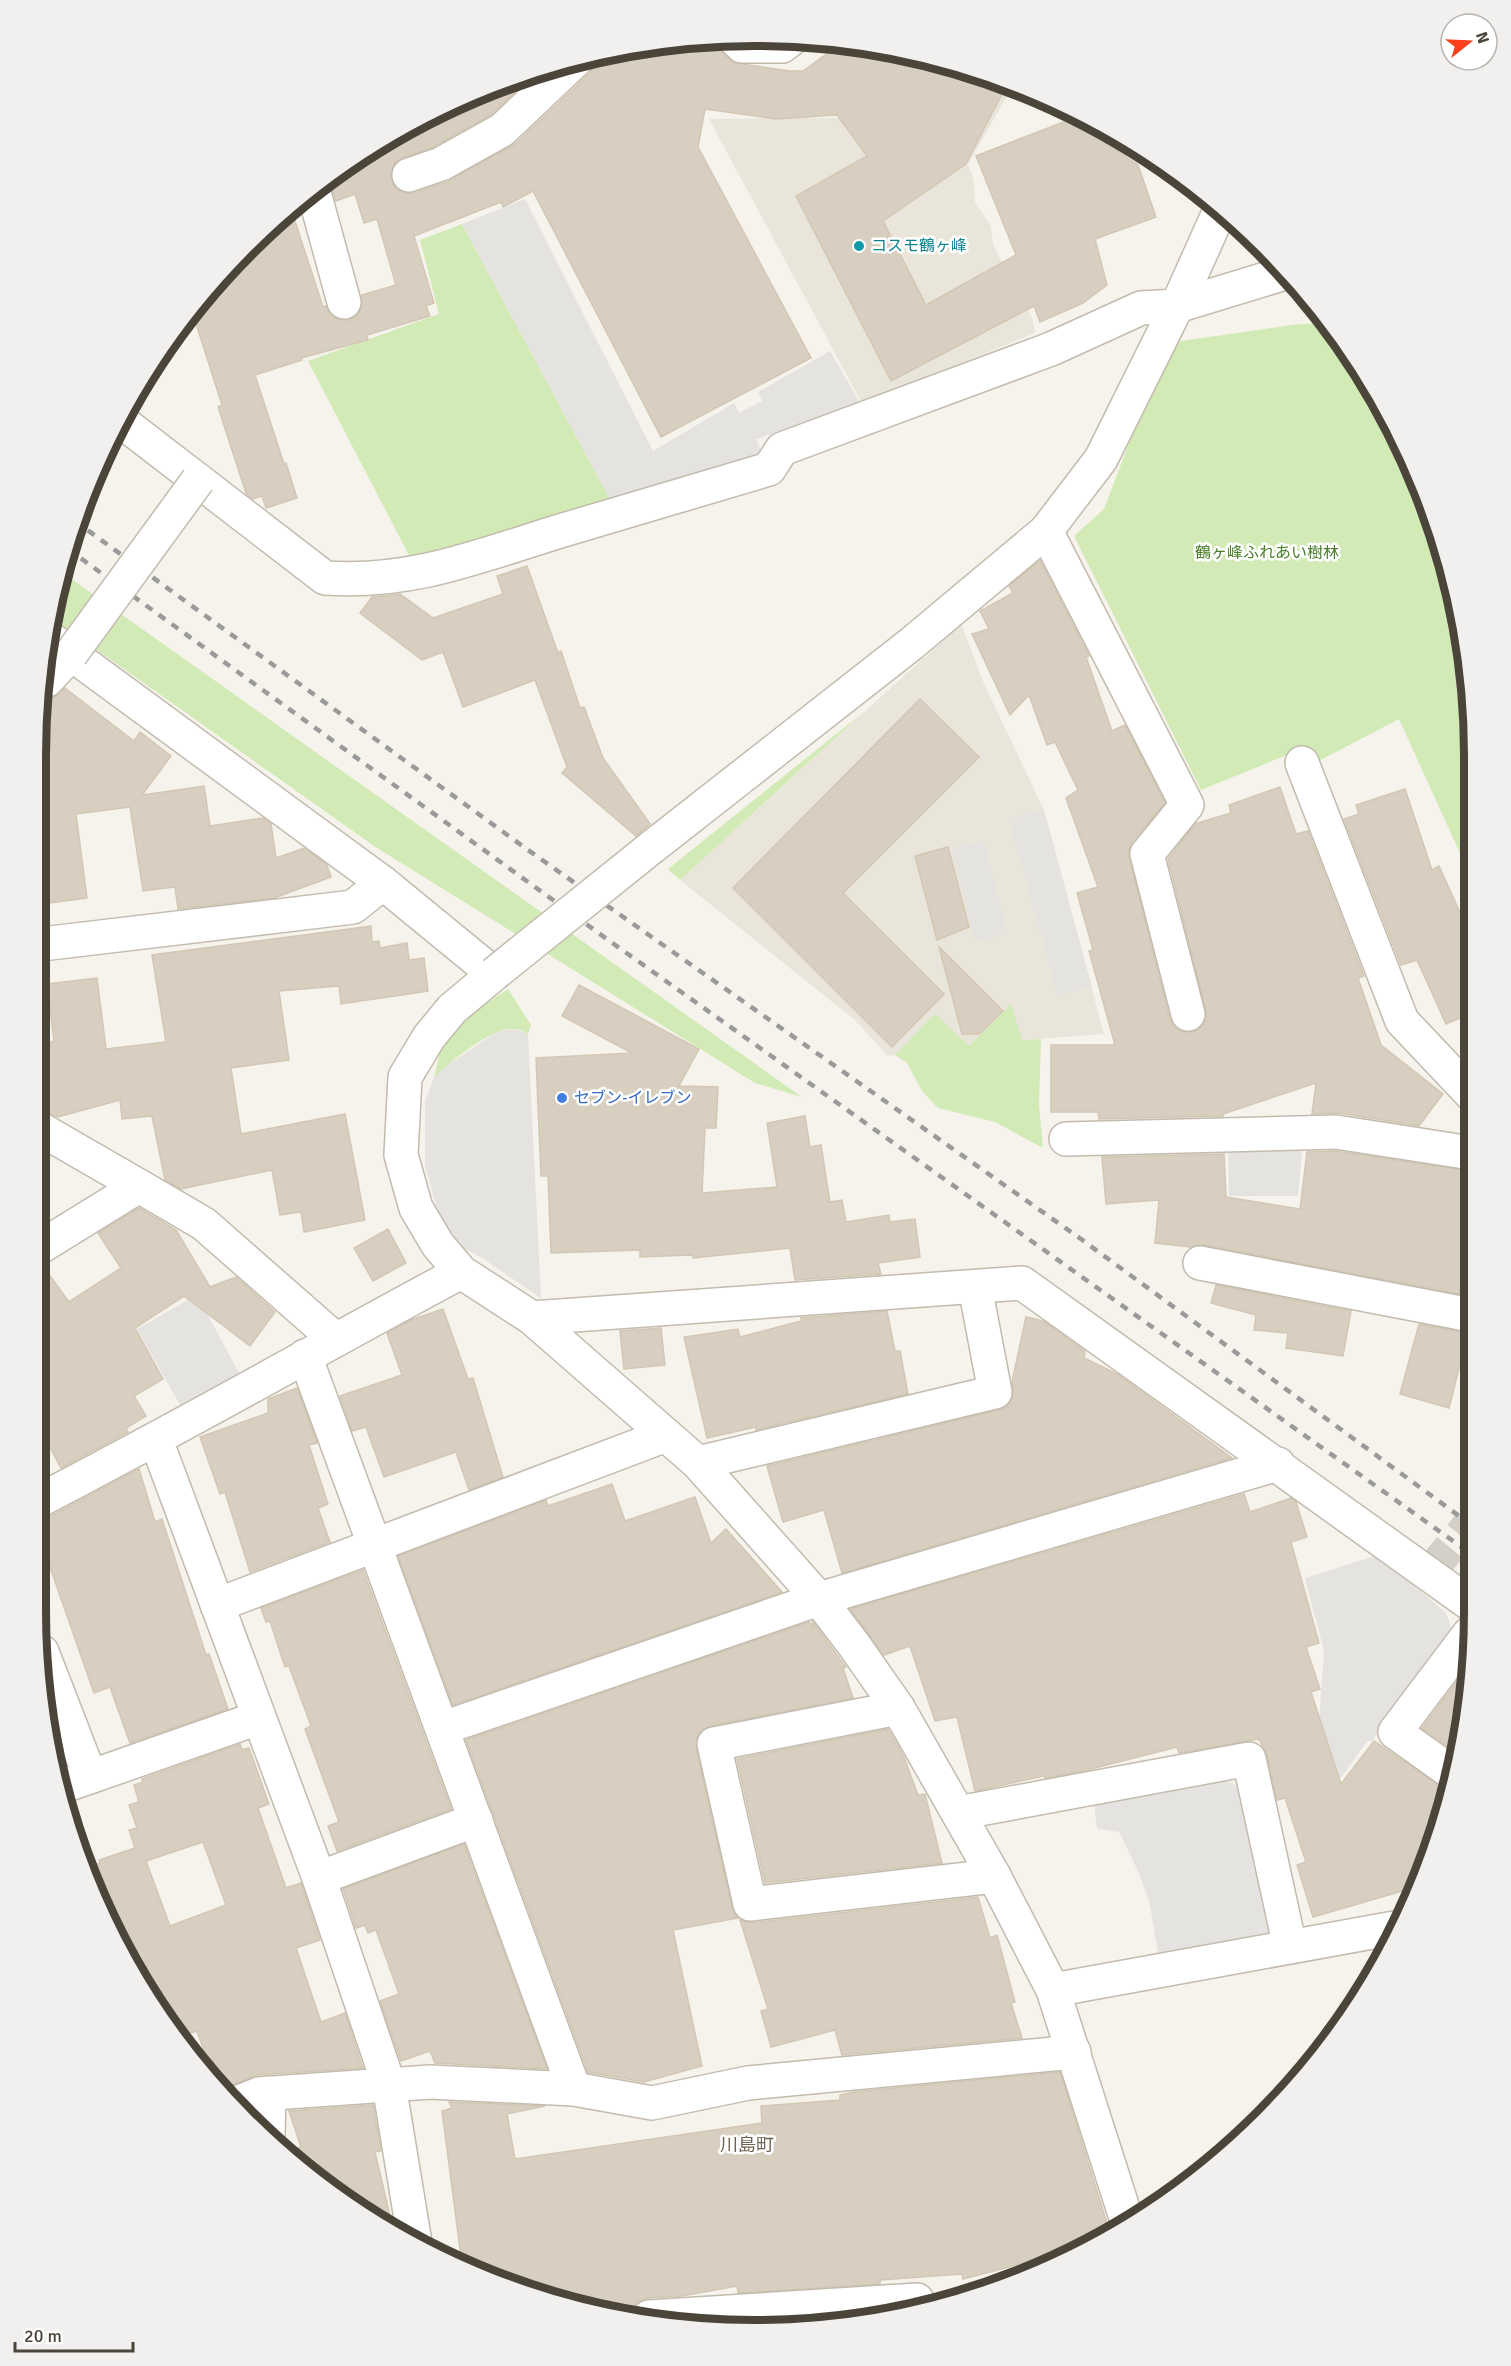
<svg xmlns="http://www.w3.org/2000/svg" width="1511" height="2366" font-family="Signika,'Noto Sans JP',sans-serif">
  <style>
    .residential { fill: #eae5da }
    .green { fill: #d2eab5 }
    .parking { fill: #e5e3e0 }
    .building { fill: #d8cfc1; stroke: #d3c7b4; stroke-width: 1.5; fill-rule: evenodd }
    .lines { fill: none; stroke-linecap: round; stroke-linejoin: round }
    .minor-tunnel { stroke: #d4d0c8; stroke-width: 33; stroke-dasharray: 33 16; stroke-linecap: butt }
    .minor-casing { stroke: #c2bbae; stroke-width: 36 }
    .minor { stroke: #fff; stroke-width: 33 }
    .rail { stroke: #9a9a9a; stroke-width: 4.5; stroke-dasharray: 8 8; stroke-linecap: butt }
    .minor-bridge-casing { stroke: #c2bbae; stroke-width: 36; stroke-linecap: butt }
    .minor-bridge { stroke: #fff; stroke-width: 33 }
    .culture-dot { fill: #0f9aa8; stroke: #fff; stroke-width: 2 }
    .shop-dot { fill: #3f7fe0; stroke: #fff; stroke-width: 2 }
    .labels { text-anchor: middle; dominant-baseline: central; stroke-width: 5; stroke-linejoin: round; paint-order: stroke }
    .culture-label { font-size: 16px; fill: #0d838f; stroke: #fff; text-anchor: start }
    .park-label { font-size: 16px; fill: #4a7f2a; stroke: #fff }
    .shop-label { font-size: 16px; fill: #366cbe; stroke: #fff; text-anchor: start }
    .neighbourhood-label { font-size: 18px; fill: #6e6250; stroke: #fff }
    .rim { fill: none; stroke: #4b4439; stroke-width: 8 }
  </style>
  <rect width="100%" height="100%" fill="#f6f3ec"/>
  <g class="residential">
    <polygon points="907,56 986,74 1013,86 968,164 974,180 975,202 991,226 993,245 1032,318 1035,333 862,403 709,119 846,118"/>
    <polygon points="961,624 985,686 1044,810 1104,1034 1022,1040 888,1056 856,1021 680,880"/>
  </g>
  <g class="green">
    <polygon points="462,224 612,503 413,563 308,361 439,314 420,240"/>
    <polygon points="1329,322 1401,438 1451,570 1473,709 1473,874 1459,851 1399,719 1313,764 1304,748 1201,790 1074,536 1104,509 1167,343 1292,325"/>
    <polygon points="63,573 802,1097 755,1083 374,846 52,618"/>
    <polygon points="865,711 680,880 668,869"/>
    <path d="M508 989 531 1025 528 1034C524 1032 519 1029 515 1029 491 1027 451 1062 434 1077L440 1052 467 1016Z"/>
    <polygon points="1011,1004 1022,1040 1041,1039 1039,1104 1043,1148 995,1122 938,1108 922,1091 907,1063 895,1055 935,1014 969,1046"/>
  </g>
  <g class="parking">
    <polygon points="525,199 653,451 734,403 739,413 762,401 758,392 830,351 860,403 756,439 765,461 612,503 462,224"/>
    <polygon points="1044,810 1092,987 1058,996 1009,819"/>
    <polygon points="984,841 1007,933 975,942 952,849"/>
    <polygon points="515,1029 528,1034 541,1298 482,1258 461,1247 447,1234 436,1205 425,1166 425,1102 434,1077 449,1064 497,1032"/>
    <polygon points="1303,1142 1298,1196 1229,1196 1228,1144"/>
    <polygon points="197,1295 239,1373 180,1405 137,1329"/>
    <polygon points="1378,1555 1446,1613 1452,1630 1371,1742 1368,1740 1335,1786 1318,1736 1324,1651 1305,1578"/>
    <polygon points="1220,1778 1242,1788 1276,1936 1159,1959 1149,1900 1137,1869 1119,1832 1097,1829 1094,1802"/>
  </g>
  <g class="building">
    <polygon points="705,38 735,63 789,71 803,71 843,42 850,42 968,70 1002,94 966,164 883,221 926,305 1016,255 976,156 1071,119 1138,165 1156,217 1095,239 1107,285 1083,303 1040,322 1034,306 891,381 796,196 867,156 837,115 776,119 705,109 698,147 811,358 661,437 533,191 503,207 501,202 414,236 434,303 426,306 430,316 367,335 368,340 301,358 302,360 255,375 284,464 286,463 297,498 266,508 262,496 252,499 246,493 218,407 222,405 193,314 214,281 298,203 300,212 293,215 323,307 326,306 330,315 339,320 350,320 357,316 362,307 362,295 396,285 377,219 364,223 355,194 336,201 328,178 437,110 534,74 491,115 433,147 402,158 395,163 391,172 392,182 396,189 406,193 415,193 447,182 515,144 590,73 595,65 595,56"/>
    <polygon points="1040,560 1089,656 1086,657 1112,731 1125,725 1165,803 1132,842 1129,849 1129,858 1170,1019 1174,1027 1184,1032 1193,1032 1201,1027 1206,1020 1206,1010 1168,859 1195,824 1231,813 1229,805 1280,787 1296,834 1308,831 1364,976 1358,978 1381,1045 1443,1094 1419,1126 1339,1113 1312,1114 1316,1083 1223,1114 1223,1116 1099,1119 1098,1112 1051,1112 1051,1045 1115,1045 1089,951 1093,950 1077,893 1098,887 1066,798 1078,790 1055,742 1047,745 1029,695 1010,715 972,634 989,629 980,611 1013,593 1009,586"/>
    <polygon points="527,566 558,653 561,651 580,708 584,707 603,758 650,824 636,836 562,773 567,767 535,680 463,707 443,652 422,660 360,613 372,597 400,594 433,618 503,594 497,576"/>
    <polygon points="65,688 134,741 140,732 171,756 142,795 204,786 210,826 263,818 271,824 276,858 304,848 327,865 331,877 274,898 178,909 175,887 143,891 130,807 76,814 87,898 42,904 42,701 54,697"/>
    <polygon points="920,699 979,757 843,893 944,994 892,1047 733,888"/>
    <polygon points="1405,789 1432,870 1439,866 1463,919 1473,916 1472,1013 1446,1024 1417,960 1401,965 1344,819 1359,814 1356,805"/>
    <polygon points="948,847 969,927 937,940 915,856"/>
    <polygon points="371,926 372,942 379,941 380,948 407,943 409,960 424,958 428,991 341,1004 339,986 279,991 289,1060 231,1068 241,1134 345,1114 365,1220 304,1232 301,1212 280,1215 272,1170 181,1189 165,1180 152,1116 122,1119 120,1100 58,1117 45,1112 42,1100 42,1044 54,1041 47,984 97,978 106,1049 166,1042 152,955"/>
    <polygon points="939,947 1003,1011 979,1034 962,1034"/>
    <polygon points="579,985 699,1049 679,1086 718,1087 716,1128 705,1128 702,1193 777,1187 767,1123 805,1116 810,1147 821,1145 830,1202 842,1200 846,1222 889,1215 890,1222 915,1219 920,1257 878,1263 881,1274 795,1280 790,1248 693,1258 692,1255 640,1257 640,1250 551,1253 548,1176 541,1176 536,1058 632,1053 562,1016"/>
    <polygon points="1335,1151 1471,1171 1471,1191 1463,1231 1470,1233 1459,1294 1204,1245 1191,1247 1155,1243 1159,1200 1106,1204 1102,1157 1224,1154 1226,1197 1300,1209 1307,1152"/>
    <polygon points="139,1208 176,1230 210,1287 236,1277 275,1312 250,1346 184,1296 135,1328 163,1379 134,1396 146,1416 126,1428 128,1432 61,1468 42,1433 42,1265 69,1302 121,1268 98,1233"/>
    <polygon points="388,1229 406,1263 373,1281 354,1248"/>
    <polygon points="1216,1285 1351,1311 1343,1356 1286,1348 1288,1333 1254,1330 1256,1315 1211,1303"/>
    <polygon points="443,1309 468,1379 473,1378 503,1477 469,1490 456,1452 384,1477 366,1427 352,1431 340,1396 402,1375 387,1333 411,1320"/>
    <polygon points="887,1311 895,1351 900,1351 908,1394 756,1430 756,1427 707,1438 684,1337 738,1329 740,1337 801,1321 801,1318"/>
    <polygon points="1026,1317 1043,1321 1085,1351 1084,1358 1117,1374 1232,1458 842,1573 824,1510 783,1522 767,1466 999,1410 1007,1406 1013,1397 1012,1382"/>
    <polygon points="1419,1324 1468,1333 1449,1408 1400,1394"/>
    <polygon points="661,1328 665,1365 624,1369 620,1331"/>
    <polygon points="297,1388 317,1443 309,1445 328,1504 318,1508 330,1542 250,1572 225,1492 220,1494 200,1437 268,1413 268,1399"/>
    <polygon points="139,1469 155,1522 162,1519 206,1655 209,1654 228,1709 130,1743 110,1687 94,1693 42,1544 42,1518 51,1516"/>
    <polygon points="612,1484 625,1521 695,1497 711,1543 726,1529 782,1592 453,1705 398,1556 546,1500 548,1506"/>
    <polygon points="1244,1494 1250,1512 1291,1498 1296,1502 1307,1537 1291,1542 1319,1643 1306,1647 1320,1689 1311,1692 1341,1784 1374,1741 1446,1790 1420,1886 1313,1917 1297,1865 1306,1862 1285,1798 1277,1800 1267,1755 1259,1739 1179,1753 1177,1747 1083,1771 1045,1778 1044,1776 975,1791 957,1717 935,1721 910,1646 884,1655 850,1609"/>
    <polygon points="363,1570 451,1809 337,1851 328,1826 339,1822 305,1729 311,1726 289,1666 285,1667 270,1621 266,1622 261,1608"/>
    <polygon points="812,1621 846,1667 843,1668 853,1698 710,1726 701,1730 696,1739 696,1748 732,1908 738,1918 673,1930 702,2066 644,2082 588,2072 466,1740 809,1622 814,1628"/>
    <polygon points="1469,1665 1469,1703 1456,1752 1422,1728"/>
    <polygon points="888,1729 904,1757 918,1795 925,1794 942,1863 765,1883 737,1759"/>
    <path d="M240 1744 242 1750 249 1748 269 1804 258 1808 286 1888 301 1883 320 1940 296 1948 321 2022 345 2013 363 2068 257 2075 223 2089 213 2060 208 2062 197 2031 178 2037 157 2011 87 1868 100 1863 99 1860 135 1848 129 1830 137 1828 129 1805 139 1802 134 1785 143 1782 142 1779ZM203 1842 226 1905 170 1926 146 1861Z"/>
    <polygon points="464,1844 547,2069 435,2063 430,2051 401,2061 380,2001 399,1994 376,1930 368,1933 365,1925 356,1928 343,1889"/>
    <polygon points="978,1897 990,1938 997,1935 1015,2002 1011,2003 1022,2038 842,2055 835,2030 771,2047 761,2011 768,2009 740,1920 752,1923"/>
    <polygon points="1060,2072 1110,2233 1084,2247 963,2279 962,2274 880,2280 880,2284 738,2293 737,2286 682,2296 647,2298 636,2303 629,2313 624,2314 623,2309 604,2313 526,2292 524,2277 501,2281 462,2264 442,2111 452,2108 449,2102 545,2106 507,2114 515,2159 762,2123 761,2106 840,2100 840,2095 854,2092"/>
    <polygon points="373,2105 381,2151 375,2152 394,2233 317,2181 286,2152 301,2147 289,2111"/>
  </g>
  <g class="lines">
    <polyline class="minor-tunnel" points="1429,1573 1470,1523"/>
    <defs>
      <g id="minor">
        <polyline points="734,38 742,46 782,46 790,40"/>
        <polyline points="409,175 441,164 502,130 577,59"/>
        <polyline points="313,189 344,302"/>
        <path d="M121 421 325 578C412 584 479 556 560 531 629 510 700 490 769 469L782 449 1051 349 1141 308 1177 306 1285 273"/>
        <polyline points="1046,531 1187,805 1147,854 1188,1014"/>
        <polyline points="48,637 383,883 494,974 452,1009 429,1037 405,1077 401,1155 416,1208 438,1245 461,1272 532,1318 698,1463 819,1599 854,1645 898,1708 994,1876 1053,1990 1128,2224"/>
        <polyline points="42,682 47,680 71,654"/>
        <polyline points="1302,763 1402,1021 1472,1095"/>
        <polyline points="652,847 911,644 1046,531 1101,459 1177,306 1221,208"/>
        <polyline points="42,944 353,907 383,883"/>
        <polyline points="42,1130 139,1186"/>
        <polyline points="1066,1139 1336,1132 1471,1153"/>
        <polyline points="42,1246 139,1186 204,1224 335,1339"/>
        <polyline points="1200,1263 1471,1315"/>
        <polyline points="532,1318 1022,1283 1469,1603"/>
        <polyline points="305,1356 574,2089"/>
        <polyline points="156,1440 319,1878 389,2085 415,2243"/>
        <polyline points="698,1463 995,1392 975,1287"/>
        <path d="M42 1499C183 1426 321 1347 461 1272"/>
        <polyline points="217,1605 666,1435"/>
        <polyline points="42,1652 90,1776"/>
        <polyline points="898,1708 714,1744 750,1904 994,1876"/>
        <polyline points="443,1728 819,1599 1278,1464"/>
        <polyline points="1451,1772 1395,1732 1469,1634"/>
        <polyline points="61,1787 258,1718"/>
        <polyline points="958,1813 1249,1759 1290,1947"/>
        <polyline points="319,1878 476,1820"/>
        <polyline points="1053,1990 1400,1927"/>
        <polyline points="234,2104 259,2094 430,2082 574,2089 652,2103 748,2083 1074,2052"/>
        <polyline points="268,2135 269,2093"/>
        <polyline points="647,2319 649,2317 917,2300 919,2308"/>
      </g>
    </defs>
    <use href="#minor" class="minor-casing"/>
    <use href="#minor" class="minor"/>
    <g class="rail">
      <polyline points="75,521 528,850 1081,1239 1470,1524"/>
      <polyline points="68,549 611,942 1470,1553"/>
    </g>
    <defs>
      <g id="minor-bridge">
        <polyline points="71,654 198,480"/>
        <polyline points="494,974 652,847"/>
      </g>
    </defs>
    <use href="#minor-bridge" class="minor-bridge-casing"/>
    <use href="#minor-bridge" class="minor-bridge"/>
  </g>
  <circle class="culture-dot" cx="859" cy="246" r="6"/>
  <circle class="shop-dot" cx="562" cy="1098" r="6"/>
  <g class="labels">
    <g class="culture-label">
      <text x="871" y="246">コスモ鶴ヶ峰</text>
    </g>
    <g class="park-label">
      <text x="1267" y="553">鶴ヶ峰ふれあい樹林</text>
    </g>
    <g class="shop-label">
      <text x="574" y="1098">セブン-イレブン</text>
    </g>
    <g class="neighbourhood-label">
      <text x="747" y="2145">川島町</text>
    </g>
  </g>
  <path d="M0 0H1511V2366H0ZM755 46H755A709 709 0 0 1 1464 755V1611A709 709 0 0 1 755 2320H755A709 709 0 0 1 46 1611V755A709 709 0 0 1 755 46Z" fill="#f1f0ef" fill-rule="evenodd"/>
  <path class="rim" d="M755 46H755A709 709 0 0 1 1464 755V1611A709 709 0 0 1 755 2320H755A709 709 0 0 1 46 1611V755A709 709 0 0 1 755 46Z"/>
  <g transform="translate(1469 42) rotate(72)"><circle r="28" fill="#ffffff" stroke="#b7b4b0" stroke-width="1.5"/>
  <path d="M0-4.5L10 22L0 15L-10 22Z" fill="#fc3f1d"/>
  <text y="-9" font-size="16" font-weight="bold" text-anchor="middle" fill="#4b4439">N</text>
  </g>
  <path d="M15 2342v9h118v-9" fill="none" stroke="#4b4439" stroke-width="3"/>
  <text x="24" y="2342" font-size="18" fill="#4b4439" stroke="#ffffff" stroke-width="4.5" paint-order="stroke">20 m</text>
</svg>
